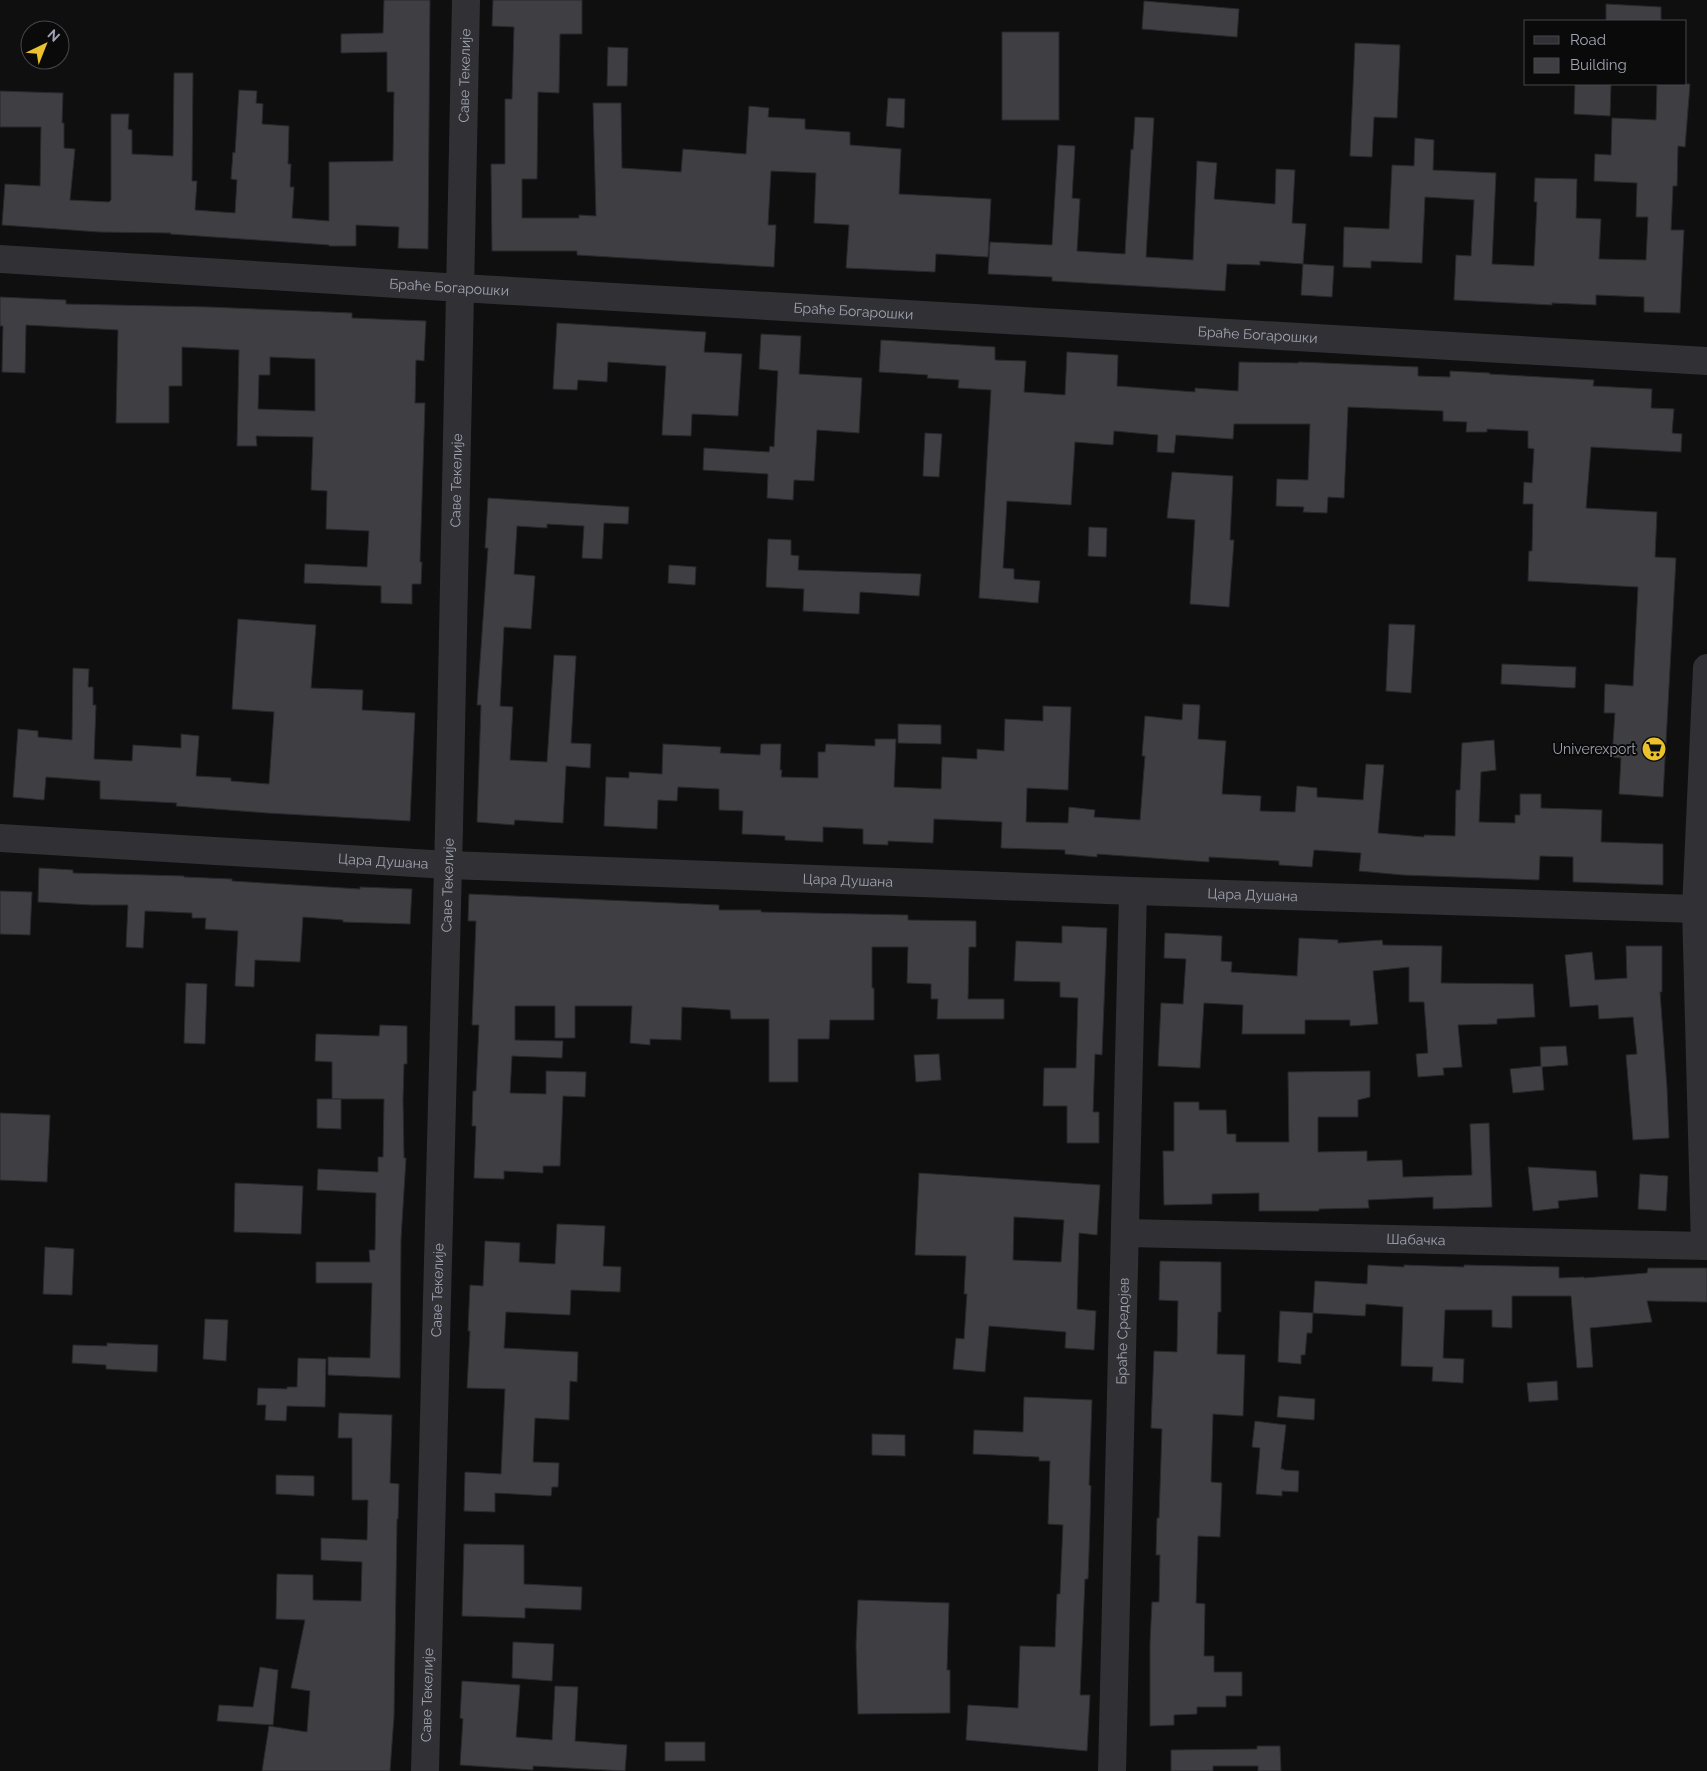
<svg xmlns="http://www.w3.org/2000/svg" width="1707" height="1771" font-family="Raleway,sans-serif">
  <style>
    .building { fill: #3e3e43; stroke: #29292c; fill-rule: evenodd }
    .lines { fill: none; stroke-linecap: round; stroke-linejoin: round }
    .minor { stroke: #303035; stroke-width: 28 }
    .labels { text-anchor: middle; dominant-baseline: central; stroke-width: 4; stroke-linejoin: round; paint-order: stroke }
    .street-label { font-size: 14px; fill: #a0a3b1; stroke: #0a0a0b }
    .poi-label { font-size: 14px; fill: #a0a3b1; stroke: #0a0a0b; text-anchor: end }
  </style>
  <rect width="100%" height="100%" fill="#0f0f10"/>
  <g class="building">
    <polygon points="384,0 430,0 428,249 398,248 399,227 356,225 356,246 329,246 329,245 170,234 171,233 99,232 2,225 5,184 40,186 41,127 0,127 0,91 63,93 62,123 64,123 64,148 75,149 70,200 109,202 111,200 111,114 129,114 128,129 132,130 132,154 173,156 174,73 193,73 192,181 197,181 195,210 235,213 237,180 231,179 233,152 235,153 239,90 257,91 256,103 263,104 262,124 289,126 288,164 291,164 290,187 294,187 292,218 329,221 329,162 393,161 394,92 387,92 387,52 341,53 341,34 383,33"/>
    <polygon points="493,0 582,0 582,34 560,34 559,93 538,92 537,179 522,179 522,218 579,218 579,215 596,216 593,103 621,103 622,168 681,172 683,149 746,154 749,106 769,108 768,117 805,119 805,129 850,132 850,145 901,149 899,194 991,199 988,257 936,254 935,272 846,268 849,225 814,223 816,173 771,171 768,225 776,225 774,267 577,255 577,251 492,251 491,164 505,164 505,99 512,99 514,27 492,26"/>
    <polygon points="1144,1 1239,9 1237,37 1142,29"/>
    <polygon points="1606,4 1661,7 1661,21 1606,21"/>
    <rect x="1002" y="32" width="57" height="88"/>
    <polygon points="1355,43 1400,45 1397,118 1374,117 1372,157 1350,156"/>
    <polygon points="608,47 628,48 627,86 607,86"/>
    <polygon points="1575,84 1611,84 1610,116 1574,114"/>
    <polygon points="1657,84 1690,84 1685,147 1678,146 1677,186 1673,186 1671,230 1684,230 1680,313 1644,312 1644,297 1596,295 1596,305 1552,303 1552,305 1454,300 1456,255 1471,256 1474,200 1425,197 1422,263 1371,261 1371,268 1343,267 1344,227 1389,229 1392,165 1414,166 1415,138 1434,140 1433,170 1496,173 1492,264 1534,266 1537,202 1534,202 1535,178 1577,179 1576,218 1601,219 1599,259 1646,260 1648,217 1636,217 1637,183 1594,181 1595,154 1611,155 1612,118 1656,120"/>
    <polygon points="888,98 905,99 904,128 886,126"/>
    <polygon points="1135,117 1154,118 1146,257 1193,260 1197,161 1217,163 1214,199 1275,204 1276,169 1295,170 1292,223 1306,224 1303,264 1260,261 1260,265 1227,264 1225,291 1052,281 1052,277 988,274 990,242 1052,245 1058,145 1075,146 1072,198 1080,199 1077,251 1125,254 1131,149 1133,150"/>
    <polygon points="1303,264 1334,266 1332,297 1301,295"/>
    <path d="M0 297 66 300V304L209 307 352 313V318L426 321 424 361 416 360 415 403H425L420 562H422L421 584H412V604L381 603V586L304 583 305 564 367 567 369 531 326 529 327 491 311 490 313 437 256 436 257 446H237L239 350 182 347V386H169V423H116L118 330 26 325 25 373 2 372 3 326H0ZM270 357 315 359V411L258 409 259 375H270Z"/>
    <polygon points="557,323 706,332 704,352 742,354 738,416 692,414 691,436 662,435 666,366 608,362 607,382 578,380 577,390 553,389"/>
    <polygon points="761,334 801,336 799,374 862,378 859,433 817,430 814,481 794,480 793,500 767,498 768,474 703,470 704,448 769,452 770,446 774,447 778,371 759,369"/>
    <polygon points="881,340 995,347 995,360 1026,361 1024,392 1065,395 1067,352 1118,355 1117,386 1195,392 1195,388 1238,391 1239,362 1298,363 1299,362 1418,367 1418,376 1450,377 1450,371 1490,373 1489,374 1594,380 1593,386 1652,389 1651,408 1674,409 1672,433 1682,434 1681,452 1591,447 1586,508 1657,512 1655,557 1676,558 1663,797 1619,794 1621,758 1612,757 1615,713 1604,713 1605,684 1633,686 1638,587 1528,581 1529,551 1532,551 1533,504 1523,504 1524,482 1532,483 1534,449 1528,448 1528,431 1487,429 1487,432 1466,432 1467,422 1443,421 1443,411 1348,407 1344,498 1328,497 1327,513 1303,512 1304,507 1276,506 1277,479 1308,480 1310,424 1234,424 1233,439 1176,435 1174,453 1157,452 1158,435 1114,431 1113,445 1075,442 1071,505 1007,501 1003,568 1014,569 1014,579 1040,581 1038,603 979,598 991,390 958,388 959,380 927,378 928,375 879,372"/>
    <polygon points="925,433 942,434 939,477 923,476"/>
    <polygon points="1172,472 1233,476 1230,540 1234,540 1229,607 1190,604 1195,520 1167,518"/>
    <polygon points="488,498 629,507 628,524 604,523 602,559 582,558 584,526 547,524 547,528 517,526 514,574 535,576 531,629 504,627 500,706 513,707 510,760 547,762 554,655 576,656 571,743 591,744 590,768 566,766 563,823 515,820 514,825 477,822 481,705 477,705 488,548 485,548"/>
    <polygon points="1089,527 1107,528 1106,557 1088,556"/>
    <polygon points="768,539 791,540 791,555 799,556 798,570 921,574 919,596 860,592 859,614 803,611 804,589 766,587"/>
    <polygon points="669,565 696,567 695,585 668,583"/>
    <polygon points="238,619 316,625 311,688 363,690 362,710 415,713 410,821 267,813 176,806 177,803 100,799 100,781 46,777 44,800 13,797 18,729 38,731 38,737 72,740 73,668 89,669 88,687 93,687 93,705 96,705 94,759 132,761 133,745 181,748 181,734 199,736 196,776 231,778 231,781 269,784 274,712 232,709"/>
    <polygon points="1389,624 1415,625 1411,693 1386,691"/>
    <polygon points="1502,664 1576,667 1575,688 1501,684"/>
    <polygon points="1183,704 1200,705 1198,739 1226,741 1222,794 1261,796 1260,811 1295,812 1297,786 1317,788 1317,797 1363,800 1366,764 1384,765 1378,833 1424,837 1424,835 1455,836 1456,790 1460,790 1462,743 1494,740 1496,770 1481,772 1479,822 1515,823 1515,815 1520,815 1520,794 1541,794 1541,808 1602,810 1601,842 1663,844 1663,885 1573,882 1573,857 1540,856 1539,880 1403,875 1359,871 1361,853 1314,850 1312,867 1279,865 1279,861 1209,857 1209,862 1097,854 1097,857 1065,854 1065,850 1001,848 1002,822 934,819 933,843 888,841 888,845 863,844 863,829 823,827 823,842 785,840 785,836 742,834 743,811 719,810 719,789 678,787 677,801 658,800 657,829 604,826 606,777 629,778 629,772 662,774 663,744 721,747 720,753 760,755 761,744 781,744 780,770 782,770 781,777 818,778 818,752 825,752 826,744 875,746 875,739 896,739 894,787 941,789 942,757 977,759 977,749 1004,751 1005,719 1043,721 1043,706 1071,707 1068,790 1027,788 1026,822 1068,823 1069,807 1095,810 1094,817 1140,820 1145,756 1142,756 1145,716 1182,720"/>
    <polygon points="898,724 941,725 941,744 898,743"/>
    <polygon points="39,868 73,870 73,873 184,876 184,877 232,879 232,881 360,889 360,887 412,889 410,924 343,922 343,920 303,917 300,962 255,960 254,987 235,986 238,931 205,929 206,918 192,918 192,913 145,911 143,948 126,947 128,905 92,905 38,902"/>
    <polygon points="0,891 32,892 30,935 0,934"/>
    <polygon points="469,894 719,905 719,910 761,910 761,912 908,915 908,920 976,921 976,947 969,947 968,999 1004,999 1004,1019 937,1019 938,999 931,999 931,984 907,983 908,947 872,947 872,988 874,988 874,1020 830,1020 829,1039 798,1039 798,1082 769,1082 769,1019 731,1019 730,1010 682,1007 681,1040 650,1039 650,1045 630,1043 632,1006 575,1006 575,1038 555,1038 555,1006 515,1006 515,1040 563,1041 562,1058 512,1056 510,1093 546,1094 546,1071 586,1072 585,1097 563,1096 560,1166 543,1166 543,1173 504,1171 504,1179 474,1178 476,1126 472,1126 473,1091 476,1091 479,1025 472,1025 476,921 468,921"/>
    <polygon points="1062,926 1107,928 1102,1055 1095,1054 1093,1112 1099,1112 1099,1143 1067,1143 1067,1106 1043,1106 1044,1068 1076,1068 1078,998 1060,997 1060,982 1014,981 1016,941 1062,943"/>
    <polygon points="1165,933 1222,936 1221,961 1232,962 1231,972 1297,976 1299,938 1338,940 1338,943 1382,940 1383,945 1442,946 1441,983 1533,984 1535,1017 1497,1019 1497,1024 1458,1025 1462,1067 1443,1068 1444,1075 1418,1077 1416,1054 1428,1053 1424,1002 1409,1002 1409,967 1373,971 1378,1024 1350,1026 1350,1020 1305,1020 1305,1034 1242,1034 1243,1005 1204,1003 1200,1068 1158,1066 1161,1003 1183,1004 1186,959 1164,958"/>
    <polygon points="1626,946 1662,946 1662,992 1660,992 1667,1088 1669,1138 1633,1140 1626,1055 1637,1054 1633,1017 1599,1019 1598,1005 1570,1007 1565,955 1592,952 1595,980 1627,978"/>
    <polygon points="186,983 207,984 205,1044 184,1043"/>
    <polygon points="380,1025 407,1026 407,1064 404,1064 403,1100 404,1158 406,1158 401,1239 400,1378 328,1375 328,1357 370,1358 372,1283 316,1283 316,1262 370,1262 369,1250 375,1250 376,1193 317,1190 318,1169 378,1172 378,1157 383,1157 384,1099 332,1099 332,1062 315,1061 316,1034 379,1036"/>
    <polygon points="1566,1046 1568,1065 1542,1067 1544,1090 1513,1093 1510,1069 1541,1066 1540,1047"/>
    <polygon points="939,1054 941,1080 916,1082 914,1055"/>
    <polygon points="1370,1071 1370,1097 1358,1100 1358,1117 1318,1117 1318,1152 1367,1151 1367,1161 1402,1160 1403,1177 1472,1175 1470,1124 1489,1123 1492,1207 1433,1209 1433,1197 1368,1200 1369,1208 1319,1209 1319,1211 1259,1211 1259,1193 1212,1194 1212,1204 1164,1205 1163,1151 1174,1151 1174,1102 1199,1102 1199,1110 1226,1110 1227,1134 1236,1134 1236,1142 1289,1142 1288,1072"/>
    <polygon points="317,1099 341,1099 341,1129 317,1128"/>
    <polygon points="0,1113 50,1115 47,1182 0,1180"/>
    <polygon points="1528,1167 1596,1171 1598,1197 1558,1201 1559,1208 1533,1211"/>
    <path d="M919 1173 1100 1185 1097 1235 1079 1233 1077 1309 1096 1311 1094 1350 1065 1348 1066 1332 989 1326 985 1372 953 1369 956 1338 964 1339 967 1294H964L966 1256 915 1255ZM1014 1217 1064 1220 1061 1262 1013 1260Z"/>
    <polygon points="1640,1174 1668,1176 1666,1211 1638,1209"/>
    <polygon points="235,1183 303,1186 301,1234 234,1232"/>
    <polygon points="557,1224 605,1226 603,1266 621,1267 620,1292 571,1290 570,1315 506,1312 504,1348 578,1352 577,1382 570,1381 569,1420 535,1418 533,1462 559,1463 558,1487 552,1487 551,1496 495,1493 495,1512 464,1511 465,1472 501,1474 505,1389 467,1388 470,1331 468,1331 470,1285 483,1286 485,1241 520,1243 519,1262 555,1264"/>
    <polygon points="45,1247 74,1249 72,1295 43,1294"/>
    <polygon points="1160,1261 1221,1262 1221,1312 1218,1312 1217,1354 1245,1355 1243,1416 1213,1414 1211,1482 1222,1483 1220,1537 1198,1536 1196,1603 1205,1604 1204,1656 1214,1656 1214,1672 1242,1672 1242,1696 1226,1696 1226,1707 1197,1707 1197,1714 1174,1715 1174,1725 1150,1726 1150,1643 1152,1602 1159,1602 1160,1555 1156,1555 1157,1518 1159,1518 1162,1429 1151,1428 1154,1351 1177,1352 1178,1301 1159,1300"/>
    <polygon points="1368,1265 1404,1267 1404,1265 1464,1267 1464,1265 1559,1267 1559,1278 1584,1277 1584,1278 1647,1273 1648,1268 1707,1268 1707,1302 1647,1301 1652,1322 1590,1328 1593,1367 1577,1368 1571,1296 1512,1296 1512,1328 1492,1327 1492,1310 1445,1310 1443,1358 1464,1359 1463,1383 1432,1381 1433,1367 1401,1366 1403,1307 1366,1304 1365,1316 1313,1313 1315,1281 1367,1284"/>
    <polygon points="1280,1311 1313,1313 1312,1333 1307,1333 1305,1355 1301,1355 1301,1364 1278,1362"/>
    <polygon points="205,1319 228,1320 226,1361 203,1359"/>
    <polygon points="107,1343 158,1345 157,1372 106,1369 106,1365 72,1363 73,1345 107,1346"/>
    <polygon points="298,1358 326,1359 325,1407 287,1406 286,1421 265,1420 266,1405 257,1405 258,1388 287,1389 287,1387 297,1387"/>
    <polygon points="1557,1381 1558,1400 1529,1402 1527,1383"/>
    <polygon points="1279,1396 1315,1399 1314,1420 1277,1417"/>
    <polygon points="1024,1397 1092,1400 1089,1485 1091,1486 1089,1553 1088,1579 1085,1579 1080,1695 1090,1695 1087,1751 966,1740 968,1705 1018,1708 1020,1646 1055,1647 1057,1594 1060,1594 1063,1525 1048,1524 1050,1461 1039,1461 1039,1457 973,1454 974,1430 1023,1432"/>
    <polygon points="339,1413 392,1415 390,1483 399,1484 398,1519 397,1519 394,1716 390,1771 262,1771 269,1726 307,1732 310,1691 291,1688 305,1620 276,1619 277,1574 313,1575 313,1600 361,1601 362,1562 321,1560 321,1538 367,1540 368,1500 352,1500 352,1438 338,1438"/>
    <polygon points="1255,1421 1286,1425 1281,1469 1284,1469 1284,1470 1299,1471 1298,1492 1282,1491 1282,1496 1256,1494 1260,1448 1252,1447"/>
    <polygon points="872,1434 905,1435 905,1456 872,1455"/>
    <polygon points="276,1475 314,1476 314,1496 276,1494"/>
    <polygon points="464,1544 524,1545 524,1584 582,1587 581,1610 525,1608 525,1618 462,1616"/>
    <polygon points="858,1600 949,1603 947,1670 950,1670 950,1713 858,1714 856,1645"/>
    <polygon points="513,1642 554,1644 552,1681 512,1678"/>
    <polygon points="260,1667 278,1670 273,1725 217,1721 219,1705 253,1707"/>
    <polygon points="462,1681 520,1685 516,1737 552,1740 555,1686 578,1687 575,1741 627,1745 625,1771 533,1766 533,1770 460,1765 463,1719 460,1718"/>
    <rect x="665" y="1742" width="40" height="19"/>
    <polygon points="1257,1746 1280,1746 1281,1771 1258,1771 1258,1766 1213,1766 1213,1771 1171,1771 1171,1750 1257,1749"/>
  </g>
  <g class="lines">
    <g class="minor">
      <path id="s1" d="M0 259 461 288 1707 361"/>
      <path id="s2" d="M0 838 448 865 1133 891 1696 909"/>
      <path id="s3" d="M1125 1233 1707 1246"/>
      <polyline points="1705,1246 1696,909 1707,668"/>
      <path id="s4" d="M425 1771 449 828 466 0"/>
      <path id="s5" d="M1112 1771 1133 891"/>
    </g>
  </g>
  <defs>
    <symbol id="supermarket-disc" viewBox="-11 -11 22 22"><circle r="9.5" fill="#ebc22c" stroke="#0a0a0b"/><path d="M-6-5.5h2.5l.6 2H6L4.5 2H-2.5L-4.4-4H-6ZM-1.5 3.2a1.3 1.3 0 1 0 .1 0ZM3 3.2a1.3 1.3 0 1 0 .1 0Z" fill="#111"/></symbol>
  </defs>
  <g fill-rule="evenodd">
    <use href="#supermarket-disc" x="1640" y="735" width="28" height="28"/>
  </g>
  <g class="labels">
    <g class="street-label">
      <text stroke="none"><textPath href="#s4" startOffset="1696">Саве Текелије</textPath></text>
      <text stroke="none"><textPath href="#s1" startOffset="450">Браће Богарошки</textPath></text>
      <text stroke="none"><textPath href="#s1" startOffset="855">Браће Богарошки</textPath></text>
      <text stroke="none"><textPath href="#s1" startOffset="1260">Браће Богарошки</textPath></text>
      <text stroke="none"><textPath href="#s4" startOffset="1291">Саве Текелије</textPath></text>
      <text stroke="none"><textPath href="#s2" startOffset="384">Цара Душана</textPath></text>
      <text stroke="none"><textPath href="#s2" startOffset="849">Цара Душана</textPath></text>
      <text stroke="none"><textPath href="#s4" startOffset="886">Саве Текелије</textPath></text>
      <text stroke="none"><textPath href="#s2" startOffset="1254">Цара Душана</textPath></text>
      <text stroke="none"><textPath href="#s3" startOffset="291">Шабачка</textPath></text>
      <text stroke="none"><textPath href="#s4" startOffset="481">Саве Текелије</textPath></text>
      <text stroke="none"><textPath href="#s5" startOffset="440">Браће Средојев</textPath></text>
      <text stroke="none"><textPath href="#s4" startOffset="76">Саве Текелије</textPath></text>
    </g>
    <g class="poi-label">
      <text x="1636" y="749">Univerexport</text>
    </g>
  </g>
  <rect x="1524" y="20" width="162" height="65" fill="#0a0a0b" stroke="#46474d"/>
  <rect x="1534" y="36" width="25" height="8" fill="#303035" stroke="#46474d"/>
  <text x="1570" y="45" font-size="15" fill="#a0a3b1">Road</text>
  <rect x="1534" y="58" width="25" height="15" fill="#3e3e43" stroke="#46474d"/>
  <text x="1570" y="70" font-size="15" fill="#a0a3b1">Building</text>
  <g transform="translate(45 45) rotate(43)"><circle r="24" fill="#0a0a0b" stroke="#46474d"/>
  <path d="M0-4L9 19L0 12L-9 19Z" fill="#ebc22c"/>
  <text y="-8" font-size="14" font-weight="bold" text-anchor="middle" fill="#a0a3b1">N</text>
  </g>
</svg>
